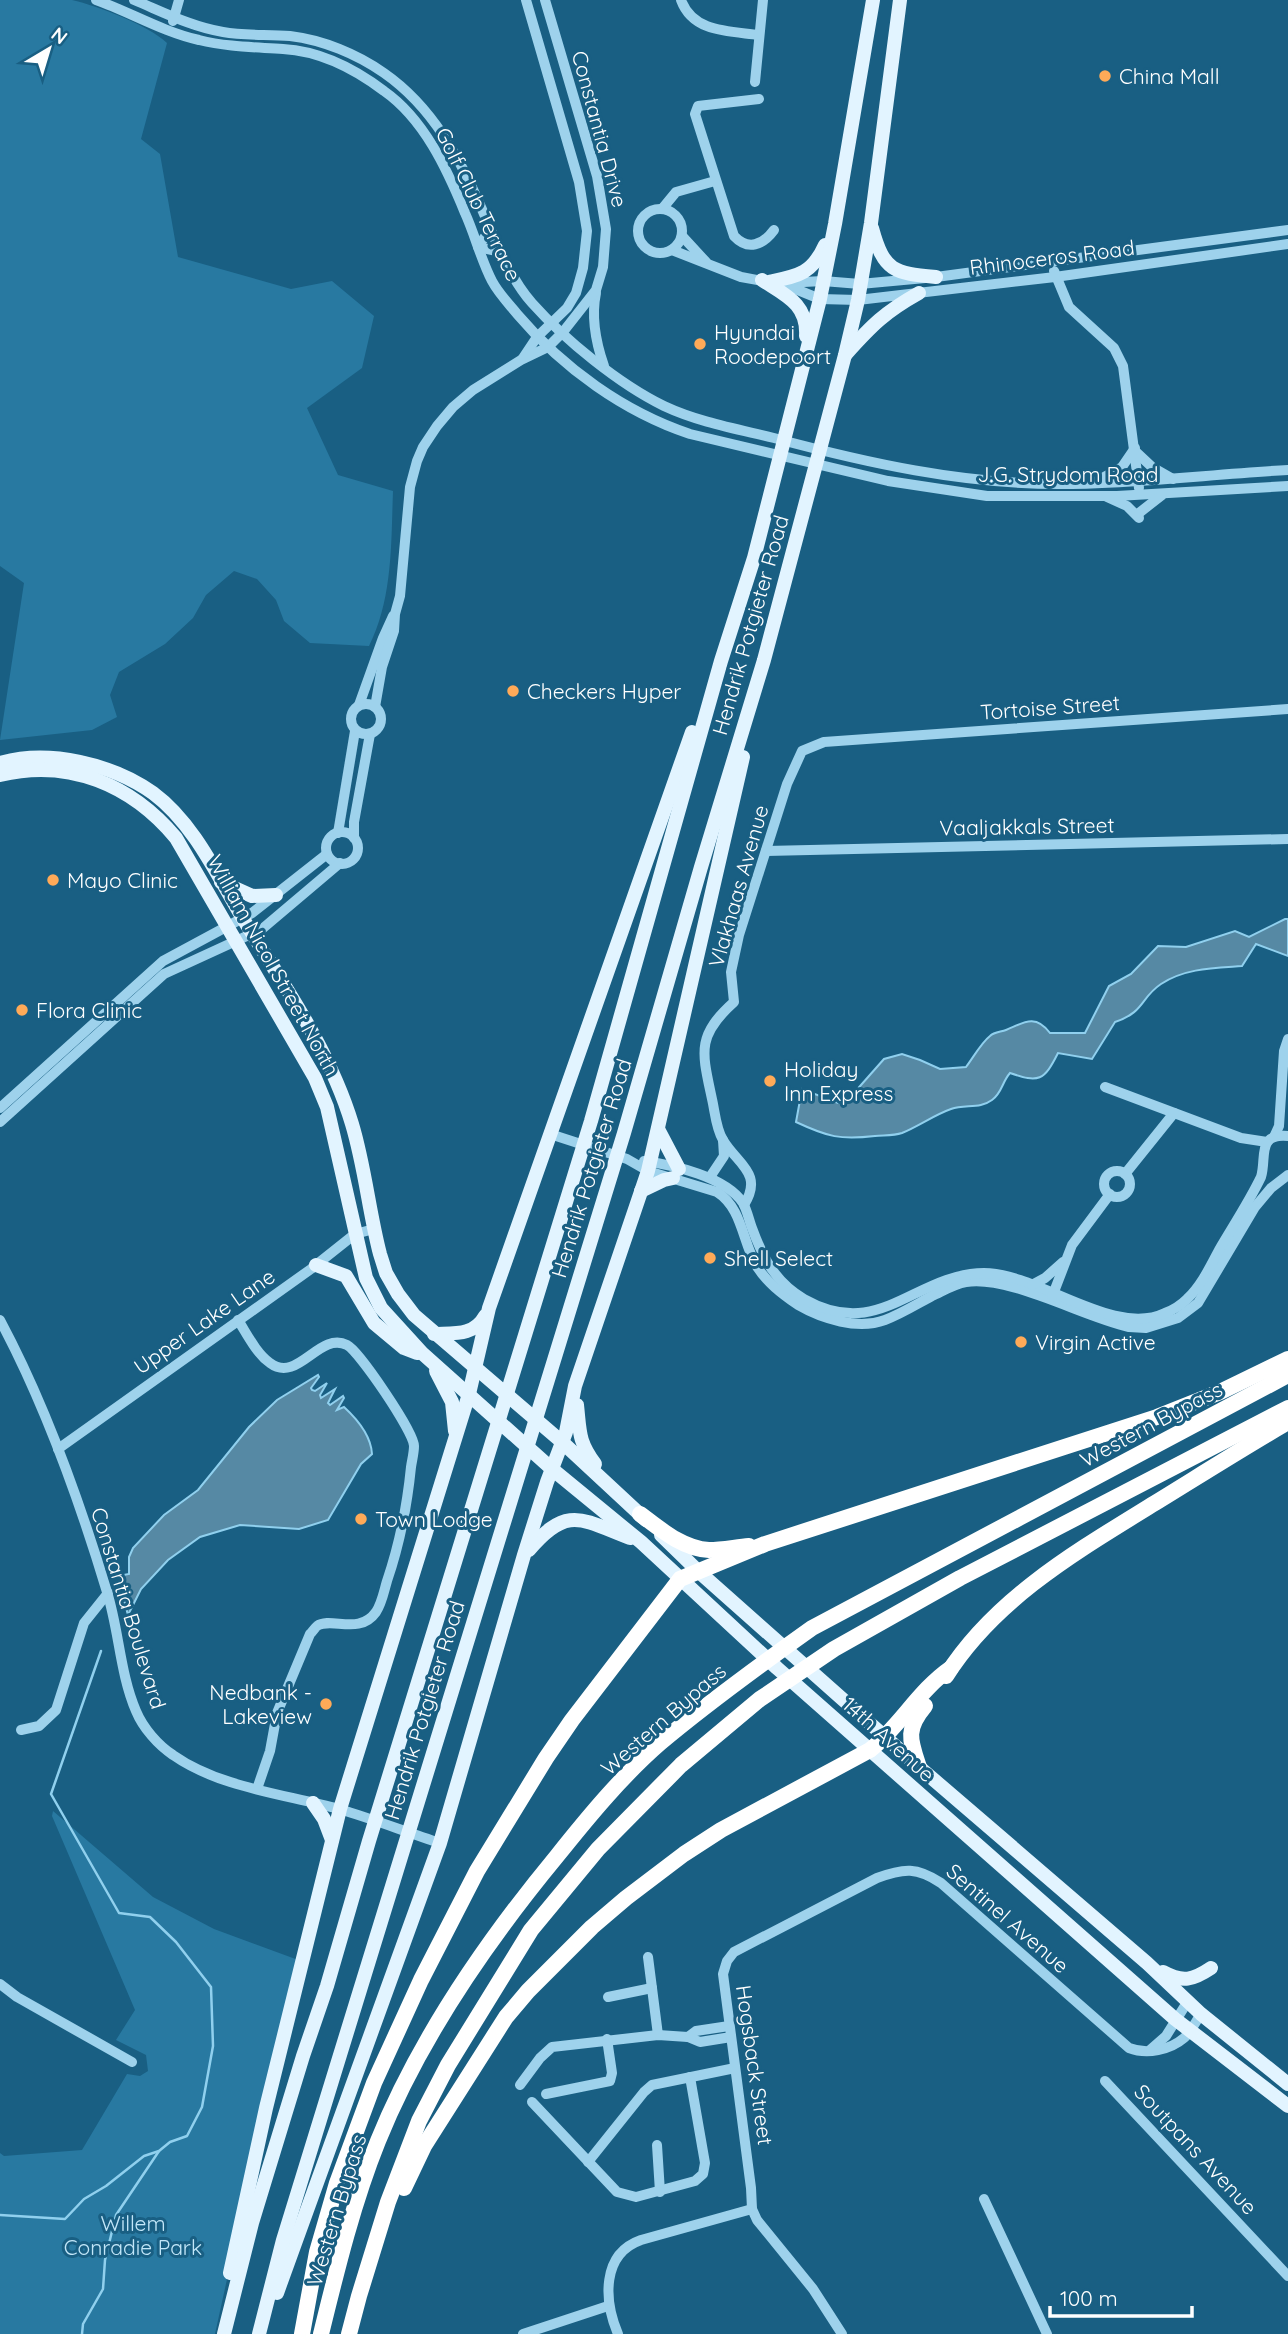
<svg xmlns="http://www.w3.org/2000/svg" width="1288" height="2334" font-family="Quicksand,sans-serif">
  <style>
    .green { fill: #2879a1 }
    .water { fill: #5689a4; stroke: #90d0ee; stroke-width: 2 }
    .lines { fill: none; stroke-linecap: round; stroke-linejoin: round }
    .stream { stroke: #90d0ee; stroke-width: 2.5 }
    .minor { stroke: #9ed2ec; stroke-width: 10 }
    .major { stroke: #e2f4ff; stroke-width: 14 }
    .highway { stroke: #fff; stroke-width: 16 }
    .poi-dot { fill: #ffaa58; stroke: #195f83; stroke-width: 2.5 }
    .labels { text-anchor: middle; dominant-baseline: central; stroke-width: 6; stroke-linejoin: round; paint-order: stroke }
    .poi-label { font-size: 21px; fill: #fff; stroke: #195f83; text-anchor: start }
    .street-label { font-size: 21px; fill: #fff; stroke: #195f83 }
    .park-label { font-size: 21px; fill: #c3e7f9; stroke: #195f83 }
  </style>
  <rect width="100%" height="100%" fill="#195f83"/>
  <g class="green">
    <path d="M0 0C22 0 51 0 72 0 98 6 148 25 167 43L141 139 160 154 178 257 291 289 332 281 374 316 362 368 307 408 338 475 393 491C391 543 393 598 369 646L310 643 284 621 276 600 257 579 234 571 206 595 193 618 165 644 119 672 110 695 117 717 92 730 0 740 24 583 0 566Z"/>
    <polygon points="53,1811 153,1897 214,1929 301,1961 280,2037 215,2334 0,2334 0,2153 4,2156 82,2150 127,2074 140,2076 148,2071 146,2055 116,2040 135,2010 52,1816"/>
  </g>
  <g class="water">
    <path d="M1285 919H1288V956L1256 944 1242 966C1215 968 1185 968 1161 984 1140 998 1145 1012 1115 1022L1092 1059 1058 1053C1044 1081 1039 1083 1010 1073 1002 1082 1002 1093 992 1100 980 1109 965 1104 951 1109 934 1115 919 1126 902 1133 893 1136 883 1135 875 1136 840 1140 828 1137 796 1122L802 1089 838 1103 846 1102 884 1059 902 1054 920 1060 940 1069 966 1067C973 1058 981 1043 990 1036 994 1032 1001 1032 1006 1030 1023 1023 1035 1013 1050 1033H1085L1109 986 1131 974 1158 946 1186 947 1235 931 1249 937Z"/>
    <path d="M318 1375 319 1377 311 1388 312 1390 315 1391 327 1383 320 1395 321 1398 335 1389 328 1403 330 1405 343 1396 344 1398 337 1410 344 1407C357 1419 371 1435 372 1454L361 1464 328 1520 299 1529 240 1525 200 1537 168 1560 141 1589 128 1615 121 1590 123 1575 129 1574V1557L133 1548 164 1515 198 1490 249 1427 277 1400Z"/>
  </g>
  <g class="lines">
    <g class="stream">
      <polyline points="0,2215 65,2219 84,2199 106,2186 144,2156 159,2151 170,2142 187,2136 202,2107 213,2046 211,1987 176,1942 150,1917 119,1913 51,1794 101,1651"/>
      <polyline points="82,2334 83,2324 103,2289 105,2260 116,2215 159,2151"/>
    </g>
    <g class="minor">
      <path d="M96 0C130 12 163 32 199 40 227 47 254 47 283 49 319 51 355 69 384 91 424 119 447 169 465 213 475 235 481 260 492 281 499 294 509 304 518 315 563 368 624 412 690 434L888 481 987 496H1117L1288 486"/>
      <path d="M134 0C163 12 192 27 223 32 245 36 268 34 290 36 323 40 357 54 384 73 433 107 461 160 484 214 497 244 510 278 532 303 565 340 619 384 664 406 698 422 737 429 774 438 867 463 962 484 1059 484 1136 484 1212 474 1288 470"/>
      <path d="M681 0C693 33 730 31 759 35"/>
      <polyline points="173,21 179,0"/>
      <polyline points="755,82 763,0"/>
      <path d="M759 99 698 106 695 114 734 236C748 251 763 245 774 230"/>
      <circle cx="660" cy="231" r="22"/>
      <polyline points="662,209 676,192 715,181"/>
      <polyline points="490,229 478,247 501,252"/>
      <polyline points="682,236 706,262"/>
      <polyline points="672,250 741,277 768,282"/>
      <polyline points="1054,271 1069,307 1114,348 1123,366 1139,488"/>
      <polyline points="784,283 823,281 860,284 936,277 1288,230"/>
      <polyline points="783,284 820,299 858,300 1055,277 1288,244"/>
      <path d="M596 293C591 317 596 343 604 366"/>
      <polyline points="523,358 537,337 567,308 576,293 583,268 587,231 579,182 526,0"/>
      <polyline points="1136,452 1152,467 1173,479"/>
      <polyline points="1095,482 1122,467 1135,448"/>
      <polyline points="1107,497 1127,506 1139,518"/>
      <polyline points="1139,513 1162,495"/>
      <circle cx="366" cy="719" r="15"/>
      <polyline points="359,705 383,638 393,616"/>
      <polyline points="375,707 382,667 394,631 395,614 400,596 410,487 417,461 423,447 437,426 453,407 473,390 521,360 548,347 563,332 596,290 603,267 606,229 597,176 545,0"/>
      <circle cx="342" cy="848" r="16"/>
      <polyline points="338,833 355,731"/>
      <polyline points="354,838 354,822 370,734"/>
      <polyline points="766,851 1288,839"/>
      <polyline points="1105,1087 1241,1138 1267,1142"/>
      <polyline points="0,1108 163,961 252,913 327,854"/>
      <polyline points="0,1122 164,974 262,929 340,863"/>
      <path d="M550 1134 627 1159 648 1171 717 1192C742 1208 742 1240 756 1265 766 1282 782 1294 798 1305 822 1319 858 1330 885 1320 901 1314 917 1304 932 1296 943 1291 954 1284 966 1282 1010 1275 1083 1317 1129 1327L1146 1328 1178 1318 1198 1303 1255 1207 1271 1188 1288 1175"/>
      <polyline points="1274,1137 1279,1126 1284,1051 1288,1039"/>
      <path d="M644 1161C674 1165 726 1177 743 1203 747 1210 749 1220 752 1228 763 1258 775 1282 804 1299 880 1342 914 1274 984 1273 1039 1273 1113 1338 1165 1313 1173 1310 1181 1305 1187 1299 1201 1286 1210 1267 1219 1250 1233 1226 1249 1202 1261 1177 1267 1158 1256 1133 1288 1136"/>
      <circle cx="1117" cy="1184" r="13"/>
      <polyline points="1125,1174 1174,1113"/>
      <polyline points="710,1177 724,1156 723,1140"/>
      <path d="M744 1205C764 1173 737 1164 723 1140 716 1129 715 1112 712 1099 702 1052 696 1036 734 1002L731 972 739 935 787 784 802 751 824 742 1288 709"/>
      <polyline points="1032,1285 1045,1278 1063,1262"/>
      <polyline points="1052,1297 1072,1245 1110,1194"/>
      <path d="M0 1320C46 1406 79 1499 107 1592 119 1630 120 1674 136 1711 143 1728 158 1745 173 1755 220 1788 285 1794 339 1809 373 1819 406 1832 440 1843"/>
      <path d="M238 1320C247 1334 256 1353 270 1363 298 1384 319 1331 347 1345 359 1351 414 1432 414 1446 414 1453 412 1460 411 1467 407 1507 400 1543 387 1581 384 1591 382 1603 376 1612 359 1636 331 1616 317 1626 316 1626 311 1634 310 1634L277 1713 270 1751 257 1789"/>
      <polyline points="58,1449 311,1269 355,1234 374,1229"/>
      <polyline points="21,1730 39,1726 56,1710 84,1623 108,1593"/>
      <polyline points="648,1957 658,2035"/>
      <polyline points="0,1984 17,1997 132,2062"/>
      <polyline points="608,1997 652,1988"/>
      <polyline points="688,2037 696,2031 729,2026"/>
      <polyline points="1150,2050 1166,2036 1188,2001"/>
      <polyline points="1105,2081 1288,2276"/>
      <polyline points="520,2085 540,2058 552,2047 658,2035 688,2037 700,2042 731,2037"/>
      <polyline points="546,2094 610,2081 612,2073 607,2039"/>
      <polyline points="532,2102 617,2192 636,2197 695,2181 703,2174 705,2163 690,2077"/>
      <polyline points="657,2145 660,2192"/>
      <polyline points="588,2162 644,2092 652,2085 735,2068"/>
      <polyline points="984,2199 1047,2334"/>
      <polyline points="523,2334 608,2306"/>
      <path d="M618 2334C604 2301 601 2254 641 2240L752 2209"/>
      <path d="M842 2334 813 2289 757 2220 752 2209 751 2188 723 1974 727 1961 734 1952 877 1878C904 1868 917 1867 941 1883L1129 2048C1147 2055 1170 2050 1184 2038 1191 2032 1196 2021 1201 2014"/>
    </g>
    <g class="major">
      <path d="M872 228C884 272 894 273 936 277"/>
      <path d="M762 280C785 295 808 304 806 336"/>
      <path d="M769 282C798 276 812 274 825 245"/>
      <path d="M846 354C872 325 885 312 919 293"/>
      <path d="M0 763C49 749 112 764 153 793 195 824 219 879 245 922 285 987 330 1051 352 1124 365 1167 369 1212 380 1254L386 1273 398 1294 414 1315 562 1442 646 1520"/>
      <path d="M0 775C69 758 132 785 176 838L315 1078 327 1107 366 1278 381 1308 422 1353 552 1469 641 1542 777 1668 1175 2019 1288 2106"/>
      <polyline points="221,882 252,896 276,895"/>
      <polyline points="658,1129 679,1169"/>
      <polyline points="641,1191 664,1180 673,1178"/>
      <polyline points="316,1265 346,1276 374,1323 404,1348 417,1353"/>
      <path d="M434 1334C454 1333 474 1336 485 1316"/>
      <polyline points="436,1371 452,1402 455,1431"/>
      <path d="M577 1405C580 1432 578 1441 595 1464"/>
      <polyline points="661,1535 698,1571 919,1767 1147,1963 1201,2014 1288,2084"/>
      <path d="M529 1550C567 1505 581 1519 630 1538"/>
      <polyline points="313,1803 324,1819 332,1840"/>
      <path d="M1163 1972C1183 1983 1193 1980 1211 1968"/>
      <polyline points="230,2273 266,2108 340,1809 469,1394 489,1308 692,732"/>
      <polyline points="277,2293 440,1843 524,1555 547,1482 566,1432 575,1386 648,1171 743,757"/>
      <polyline points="224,2334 252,2223 303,2056 327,1986 369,1841 591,1121 721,661 754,558 820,299 835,224 873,0"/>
      <polyline points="259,2334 283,2240 624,1133 701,867 764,660 845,355 858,300 871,223 900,0"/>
    </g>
    <g class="highway">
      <path d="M640 1514C660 1529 683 1549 709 1550 722 1550 736 1547 749 1546"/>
      <path d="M946 1676C995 1598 1079 1550 1155 1503 1199 1476 1243 1448 1288 1422"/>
      <path d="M919 1767C910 1740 905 1730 925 1706"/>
      <path d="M404 2188 424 2146 506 2017 528 1991 592 1927 626 1898 684 1854 721 1830 870 1750C900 1726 919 1690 951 1668"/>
      <polyline points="302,2334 317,2252 337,2183 374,2083 421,1980 477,1871 546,1758 572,1720 680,1579 765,1544 1157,1417 1220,1392 1288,1359"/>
      <path d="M321 2334C337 2269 353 2203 378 2141 420 2037 486 1942 557 1856 589 1816 622 1776 660 1743 709 1702 760 1665 812 1628L1288 1375"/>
      <polyline points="349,2334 359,2296 388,2202 419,2121 448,2065 531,1930 598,1849 681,1765 760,1699 834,1649 960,1578 1288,1408"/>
    </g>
  </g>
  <g class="poi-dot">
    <circle cx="1105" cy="76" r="7"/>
    <circle cx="700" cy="344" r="7"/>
    <circle cx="513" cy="691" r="7"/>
    <circle cx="53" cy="880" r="7"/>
    <circle cx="22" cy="1010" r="7"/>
    <circle cx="770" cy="1081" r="7"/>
    <circle cx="710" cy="1258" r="7"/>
    <circle cx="1021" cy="1342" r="7"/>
    <circle cx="361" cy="1519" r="7"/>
    <circle cx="326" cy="1704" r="7"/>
  </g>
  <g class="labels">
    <g class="poi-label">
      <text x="1119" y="76">China Mall</text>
      <text x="714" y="332">Hyundai<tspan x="714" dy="24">Roodepoort</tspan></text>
      <text x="527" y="691">Checkers Hyper</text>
      <text x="67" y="880">Mayo Clinic</text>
      <text x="36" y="1010">Flora Clinic</text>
      <text x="784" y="1069">Holiday<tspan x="784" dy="24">Inn Express</tspan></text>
      <text x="724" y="1258">Shell Select</text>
      <text x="1035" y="1342">Virgin Active</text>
      <text x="375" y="1519">Town Lodge</text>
      <text x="312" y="1692" text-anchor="end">Nedbank -<tspan x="312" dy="24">Lakeview</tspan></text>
    </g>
    <g class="street-label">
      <text transform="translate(600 129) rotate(75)">Constantia Drive</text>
      <text transform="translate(479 204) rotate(64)">Golf Club Terrace</text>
      <text transform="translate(1052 257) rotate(-7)">Rhinoceros Road</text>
      <text x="1068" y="474">J.G. Strydom Road</text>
      <text transform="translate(750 625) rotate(-74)">Hendrik Potgieter Road</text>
      <text transform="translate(1050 707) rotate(-4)">Tortoise Street</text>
      <text transform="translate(1027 826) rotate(-1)">Vaaljakkals Street</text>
      <text transform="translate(738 886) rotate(-74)">Vlakhaas Avenue</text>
      <text transform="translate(274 965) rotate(61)">William Nicol Street North</text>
      <text transform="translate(591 1168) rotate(-73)">Hendrik Potgieter Road</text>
      <text transform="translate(204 1321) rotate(-35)">Upper Lake Lane</text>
      <text transform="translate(1151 1424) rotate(-28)">Western Bypass</text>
      <text transform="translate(129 1608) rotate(73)">Constantia Boulevard</text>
      <text transform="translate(424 1710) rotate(-73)">Hendrik Potgieter Road</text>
      <text transform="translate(663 1719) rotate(-41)">Western Bypass</text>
      <text transform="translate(889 1739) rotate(42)">14th Avenue</text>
      <text transform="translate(1008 1918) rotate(41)">Sentinel Avenue</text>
      <text transform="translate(755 2065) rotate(82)">Hogsback Street</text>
      <text transform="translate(1196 2149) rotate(47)">Soutpans Avenue</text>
      <text transform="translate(336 2210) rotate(-73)">Western Bypass</text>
    </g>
    <g class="park-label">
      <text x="133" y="2223">Willem<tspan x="133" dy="24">Conradie Park</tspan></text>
    </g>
  </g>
  <g transform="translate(49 49) rotate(38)" stroke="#195f83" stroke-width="5" paint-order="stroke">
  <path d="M0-5L12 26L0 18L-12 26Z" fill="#ffffff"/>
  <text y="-10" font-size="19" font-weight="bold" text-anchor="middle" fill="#ffffff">N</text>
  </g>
  <path d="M1050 2306v10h142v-10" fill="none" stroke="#ffffff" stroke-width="3.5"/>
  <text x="1060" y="2306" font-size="21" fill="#ffffff" stroke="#195f83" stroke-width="5" paint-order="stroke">100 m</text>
</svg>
